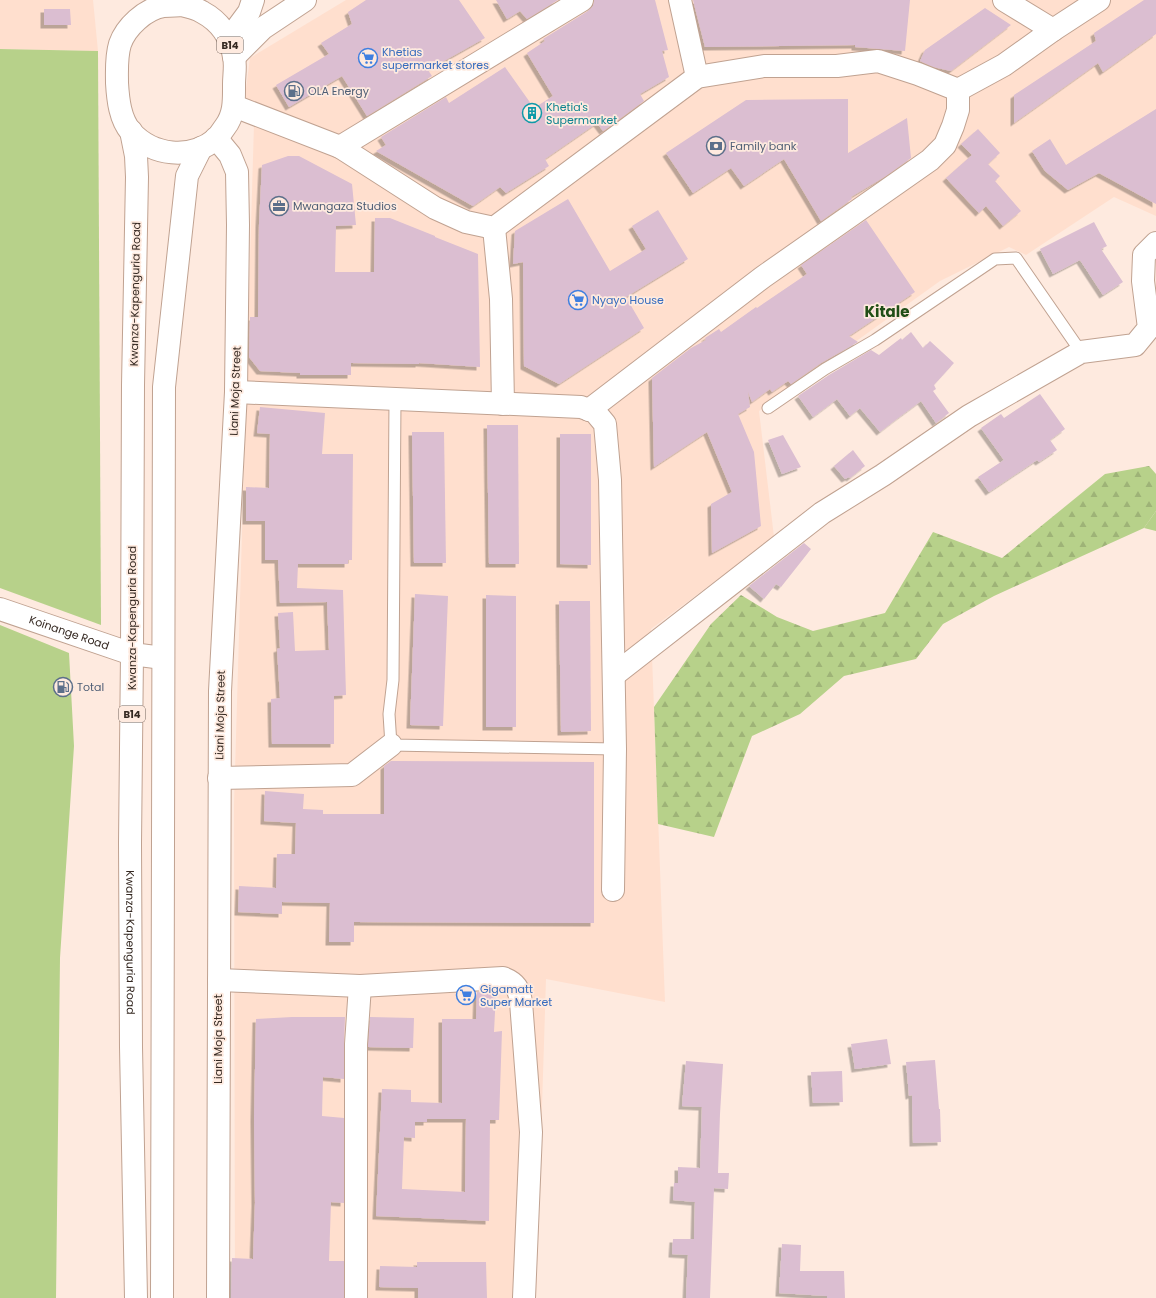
<svg xmlns="http://www.w3.org/2000/svg" width="1156" height="1298" font-family="Poppins,sans-serif">
  <style>
    .built { fill: #ffdfce }
    .grass { fill: #b7d18a }
    .forest { fill: url(#forest-firs) }
    .building { fill: #dbbed1; fill-rule: evenodd; filter: url(#shadow) }
    .lines { fill: none; stroke-linecap: round; stroke-linejoin: round }
    .lane-casing { stroke: #c0a291; stroke-width: 13 }
    .street-casing { stroke: #c0a291; stroke-width: 24 }
    .secondary-casing { stroke: #c0a291; stroke-width: 24 }
    .highway-casing { stroke: #c0a291; stroke-width: 24 }
    .lane { stroke: #fff; stroke-width: 11 }
    .street { stroke: #fff; stroke-width: 22 }
    .secondary { stroke: #fff; stroke-width: 22 }
    .highway { stroke: #fff; stroke-width: 22 }
    .labels { text-anchor: middle; dominant-baseline: central; stroke-width: 3.5; stroke-linejoin: round; paint-order: stroke }
    .shield { fill: #feeadf; stroke: #71625a; stroke-width: 1 }
    .shield-label { font-size: 10px; font-weight: bold; fill: #342821 }
    .shop-label { font-size: 11px; fill: #366cbe; stroke: #feeadf; text-anchor: start }
    .service-label { font-size: 11px; fill: #4e5e75; stroke: #feeadf; text-anchor: start }
    .culture-label { font-size: 11px; fill: #0d838f; stroke: #feeadf; text-anchor: start }
    .street-label { font-size: 11px; fill: #342821; stroke: #feeadf }
    .district-label { font-size: 15px; font-weight: bold; fill: #204e16; stroke: #feeadf }
  </style>
  <defs>
    <pattern id="forest-firs" width="22" height="20" patternUnits="userSpaceOnUse"><rect width="22" height="20" fill="#b7d18a"/><path d="M5 1l3.5 6h-7zM16 11l3.5 6h-7z" fill="#9eb377"/></pattern>
    <filter id="shadow"><feDropShadow dx="-3.5" dy="3.5" stdDeviation="0" flood-color="#0004"/></filter>
  </defs>
  <rect width="100%" height="100%" fill="#feeadf"/>
  <g class="built">
    <polygon points="0,0 93,0 98,51 0,49"/>
    <polygon points="346,0 1156,0 1156,216 1114,197 1026,255 1009,247 940,281 759,411 774,537 651,629 665,1002 546,979 536,1298 235,1298 234,805 254,124 245,96 250,58"/>
  </g>
  <g class="grass">
    <polygon points="0,49 98,51 101,625 0,588"/>
    <polygon points="1156,511 1156,531 1144,528"/>
    <polygon points="0,625 69,653 74,746 60,958 56,1298 0,1298"/>
  </g>
  <polygon class="forest" points="1149,466 1156,474 1156,511 1144,528 994,596 943,624 916,659 844,676 800,714 752,736 714,837 658,824 654,707 711,624 741,595 777,617 813,631 885,613 933,532 1002,558 1105,474"/>
  <g class="building">
    <polygon points="366,0 459,0 485,38 428,70 432,76 367,116 342,76 289,107 276,85 329,54 321,43 352,24 348,12"/>
    <polygon points="496,0 558,0 527,19 520,11 507,19"/>
    <polygon points="594,0 655,0 668,50 662,51 669,77 640,94 644,101 610,126 603,131 597,123 545,159 549,166 506,193 500,187 473,206 376,151 386,145 381,137 446,97 449,103 505,67 534,108 553,96 527,53 545,41 543,39 588,11 593,6"/>
    <polygon points="693,0 910,0 905,51 855,47 855,45 705,47"/>
    <polygon points="1144,0 1156,0 1156,34 1103,72 1098,63 1014,123 1014,95 1096,41 1094,33"/>
    <polygon points="985,8 1011,25 951,71 933,67 920,61 925,50"/>
    <polygon points="44,9 70,9 71,25 44,25"/>
    <polygon points="848,99 848,153 907,118 911,158 886,176 851,197 852,199 821,221 784,159 744,186 731,168 693,193 666,153 746,100"/>
    <polygon points="1156,109 1156,204 1099,173 1068,190 1045,171 1032,151 1050,139 1066,165"/>
    <polygon points="978,129 1000,153 988,164 1000,176 995,181 1021,211 1003,226 986,206 979,213 946,178 972,155 961,144"/>
    <polygon points="288,156 299,156 352,184 356,225 336,226 335,272 374,272 375,218 390,218 435,236 435,237 478,254 480,367 419,363 419,364 351,363 351,375 300,375 300,373 260,371 249,357 250,317 258,317 259,224 262,165"/>
    <polygon points="568,199 610,271 646,249 632,226 658,210 688,259 626,297 644,328 559,384 524,366 523,262 513,264 515,231"/>
    <polygon points="866,220 915,292 849,336 858,342 821,363 791,384 788,381 772,392 770,389 752,402 748,392 750,407 738,414 754,452 761,526 712,553 711,504 732,492 707,432 654,467 652,378 691,348 706,340 705,338 719,329 721,332 756,307 757,308 807,274 801,265"/>
    <polygon points="1094,222 1107,246 1101,249 1123,282 1103,295 1080,260 1053,274 1040,249"/>
    <polygon points="911,332 923,348 930,341 954,363 934,385 936,389 933,391 949,413 936,423 921,401 898,418 880,432 860,408 850,416 837,399 813,417 798,396 829,375 871,350 879,355 901,338 902,340"/>
    <polygon points="1040,394 1065,429 1050,440 1057,450 1039,462 1037,460 989,492 978,477 1004,460 981,428 1001,414 1004,418"/>
    <polygon points="260,407 325,413 322,454 353,454 352,560 348,560 348,564 298,564 297,588 343,590 346,695 334,696 334,744 272,744 271,699 280,698 277,649 280,648 278,613 293,612 295,651 329,650 327,602 280,603 278,560 265,560 265,521 246,521 246,487 269,488 270,434 257,433"/>
    <polygon points="487,425 518,425 519,564 489,564"/>
    <polygon points="412,432 444,432 446,563 414,563"/>
    <polygon points="560,434 591,434 591,565 560,564"/>
    <polygon points="783,435 801,467 782,474 768,440"/>
    <polygon points="853,450 865,466 850,478 849,477 845,479 834,466"/>
    <polygon points="804,543 811,549 781,587 776,584 764,599 749,586"/>
    <polygon points="415,594 448,596 443,726 410,725"/>
    <polygon points="486,595 516,596 516,727 486,727"/>
    <polygon points="559,601 590,601 591,731 561,732"/>
    <polygon points="391,761 594,762 594,923 354,922 354,942 329,942 330,903 282,902 282,914 238,912 239,886 276,888 277,854 295,854 296,823 264,821 265,791 304,794 303,809 323,810 323,814 384,814 384,766"/>
    <path d="M477 992 496 993 494 1032 502 1031 499 1120H490L489 1221 376 1216 382 1089 411 1090V1102L442 1103V1019H476ZM427 1119H466L465 1192 402 1189 404 1137 415 1138V1122H427Z"/>
    <polygon points="292,1017 345,1017 344,1044 344,1079 323,1077 322,1116 344,1118 344,1203 331,1202 329,1261 344,1261 344,1298 231,1298 232,1258 253,1259 255,1203 254,1118 256,1019"/>
    <polygon points="370,1017 414,1018 413,1048 368,1047"/>
    <polygon points="887,1039 891,1064 855,1069 851,1044"/>
    <polygon points="935,1060 939,1109 940,1109 941,1142 913,1143 912,1095 909,1096 906,1062"/>
    <polygon points="686,1061 723,1064 720,1114 718,1173 729,1173 728,1189 714,1188 710,1298 686,1298 688,1255 672,1254 673,1239 694,1239 695,1202 673,1200 674,1183 678,1183 678,1167 700,1168 702,1107 682,1106"/>
    <polygon points="842,1071 843,1102 813,1103 811,1072"/>
    <polygon points="782,1244 801,1245 800,1271 844,1271 845,1298 827,1298 827,1296 779,1293"/>
    <polygon points="417,1262 486,1262 487,1298 418,1298 418,1288 379,1287 380,1266 417,1267"/>
  </g>
  <g class="lines">
    <defs>
      <g id="lane">
        <polyline points="395,400 393,680 389,714 391,745 615,749"/>
        <polyline points="768,408 825,369 875,340 995,259 1016,258 1081,352"/>
      </g>
      <g id="street">
        <polyline points="680,0 697,77"/>
        <polyline points="1004,0 1053,30"/>
        <polyline points="229,39 249,12 253,0"/>
        <polyline points="958,90 1004,65 1053,30 1099,0"/>
        <polyline points="234,106 340,147 435,208 466,222 494,228 697,77 764,66 837,66 878,61 918,74 958,90"/>
        <polyline points="216,138 230,155 237,172 238,225 236,392 220,691 218,1298"/>
        <polyline points="340,147 582,0"/>
        <polyline points="494,228 501,299 503,404"/>
        <polyline points="236,392 581,407 595,412 605,424 610,480 615,749 613,890"/>
        <polyline points="589,410 763,277 930,160 945,145 953,126 958,110 958,90"/>
        <path id="s1" d="M0 609 132 654 163 658"/>
        <polyline points="614,675 822,513 883,475 969,416 1081,352 1135,345 1149,328 1143,281 1144,255 1156,243"/>
        <polyline points="219,778 352,775 391,745"/>
        <path d="M219 980 360 986 503 978C516 983 519 989 521 1002L531 1132 524 1298"/>
        <polyline points="356,1298 356,1044 360,986"/>
      </g>
      <polyline id="secondary" points="234,57 263,28 305,0"/>
      <g id="highway">
        <path d="M182 5C188 7 196 8 202 12 219 21 231 37 234 57 236 65 234 75 234 84 234 99 235 114 225 127 222 131 219 136 216 139 190 160 153 156 131 132 120 119 118 100 117 83 117 71 116 57 120 44 126 27 145 9 164 6 170 6 176 6 182 5Z"/>
        <path id="s2" d="M131 131 136 156 137 177 133 385 132 654 130 843 131 1047 136 1298"/>
        <polyline points="162,1298 164,387 187,176 201,148"/>
      </g>
    </defs>
    <use href="#lane" class="lane-casing"/>
    <use href="#street" class="street-casing"/>
    <use href="#secondary" class="secondary-casing"/>
    <use href="#highway" class="highway-casing"/>
    <use href="#lane" class="lane"/>
    <use href="#street" class="street"/>
    <use href="#secondary" class="secondary"/>
    <use href="#highway" class="highway"/>
  </g>
  <defs>
    <symbol id="supermarket-ring" viewBox="-11 -11 22 22"><circle r="9.5" fill="#feeadf" stroke="#3f7fe0" stroke-width="1.5"/><path d="M-6-5.5h2.5l.6 2H6L4.5 2H-2.5L-4.4-4H-6ZM-1.5 3.2a1.3 1.3 0 1 0 .1 0ZM3 3.2a1.3 1.3 0 1 0 .1 0Z" fill="#3f7fe0"/></symbol>
    <symbol id="fuel-ring" viewBox="-11 -11 22 22"><circle r="9.5" fill="#feeadf" stroke="#5c6f8a" stroke-width="1.5"/><path d="M-5.5-6h7V0h2V4h1.3V-2.5L3-4.5l.8-.8L6-3V5H2.5V1h-1V6h-7ZM-4.2-4.7v3.2H.2V-4.7Z" fill="#5c6f8a"/></symbol>
    <symbol id="building-ring" viewBox="-11 -11 22 22"><circle r="9.5" fill="#feeadf" stroke="#0f9aa8" stroke-width="1.5"/><path d="M-4-6H4V6H1V3H-1V6H-4ZM-2.5-4.3h1.7v1.8h-1.7ZM.8-4.3h1.7v1.8H.8ZM-2.5-1h1.7V.8h-1.7ZM.8-1h1.7V.8H.8Z" fill="#0f9aa8"/></symbol>
    <symbol id="bank-ring" viewBox="-11 -11 22 22"><circle r="9.5" fill="#feeadf" stroke="#5c6f8a" stroke-width="1.5"/><path d="M-6-4H6V4H-6ZM0-2.3a2.3 2.3 0 1 0 0 4.6a2.3 2.3 0 1 0 0-4.6Z" fill="#5c6f8a"/></symbol>
    <symbol id="office-ring" viewBox="-11 -11 22 22"><circle r="9.5" fill="#feeadf" stroke="#5c6f8a" stroke-width="1.5"/><path d="M-6-3h4V-5.5h4V-3h4V5H-6ZM-1-4.5V-3h2v-1.5ZM-6 0V1H6V0Z" fill="#5c6f8a"/></symbol>
  </defs>
  <g fill-rule="evenodd">
    <use href="#supermarket-ring" x="357" y="47" width="22" height="22"/>
    <use href="#fuel-ring" x="283" y="80" width="22" height="22"/>
    <use href="#building-ring" x="521" y="102" width="22" height="22"/>
    <use href="#bank-ring" x="705" y="135" width="22" height="22"/>
    <use href="#office-ring" x="268" y="195" width="22" height="22"/>
    <use href="#supermarket-ring" x="567" y="289" width="22" height="22"/>
    <use href="#fuel-ring" x="52" y="676" width="22" height="22"/>
    <use href="#supermarket-ring" x="455" y="984" width="22" height="22"/>
  </g>
  <g class="labels">
    <g class="shield">
      <rect x="217" y="37" width="26" height="16" rx="3"/>
      <rect x="119" y="706" width="26" height="16" rx="3"/>
    </g>
    <g class="shield-label">
      <text x="230" y="45">B14</text>
      <text x="132" y="714">B14</text>
    </g>
    <g class="shop-label">
      <text x="382" y="52">Khetias<tspan x="382" dy="13">supermarket stores</tspan></text>
      <text x="592" y="300">Nyayo House</text>
      <text x="480" y="989">Gigamatt<tspan x="480" dy="13">Super Market</tspan></text>
    </g>
    <g class="service-label">
      <text x="308" y="91">OLA Energy</text>
      <text x="730" y="146">Family bank</text>
      <text x="293" y="206">Mwangaza Studios</text>
      <text x="77" y="687">Total</text>
    </g>
    <g class="culture-label">
      <text x="546" y="107">Khetia's<tspan x="546" dy="13">Supermarket</tspan></text>
    </g>
    <g class="street-label">
      <text transform="translate(135 294) rotate(-89)">Kwanza-Kapenguria Road</text>
      <text transform="translate(235 391) rotate(-88)">Liani Moja Street</text>
      <text transform="translate(132 618) rotate(-90)">Kwanza-Kapenguria Road</text>
      <text stroke="none"><textPath href="#s1" startOffset="73">Koinange Road</textPath></text>
      <text transform="translate(220 715) rotate(-89)">Liani Moja Street</text>
      <text stroke="none"><textPath href="#s2" startOffset="812">Kwanza-Kapenguria Road</textPath></text>
      <text transform="translate(218 1039) rotate(-90)">Liani Moja Street</text>
    </g>
    <g class="district-label">
      <text x="887" y="311">Kitale</text>
    </g>
  </g>
</svg>
